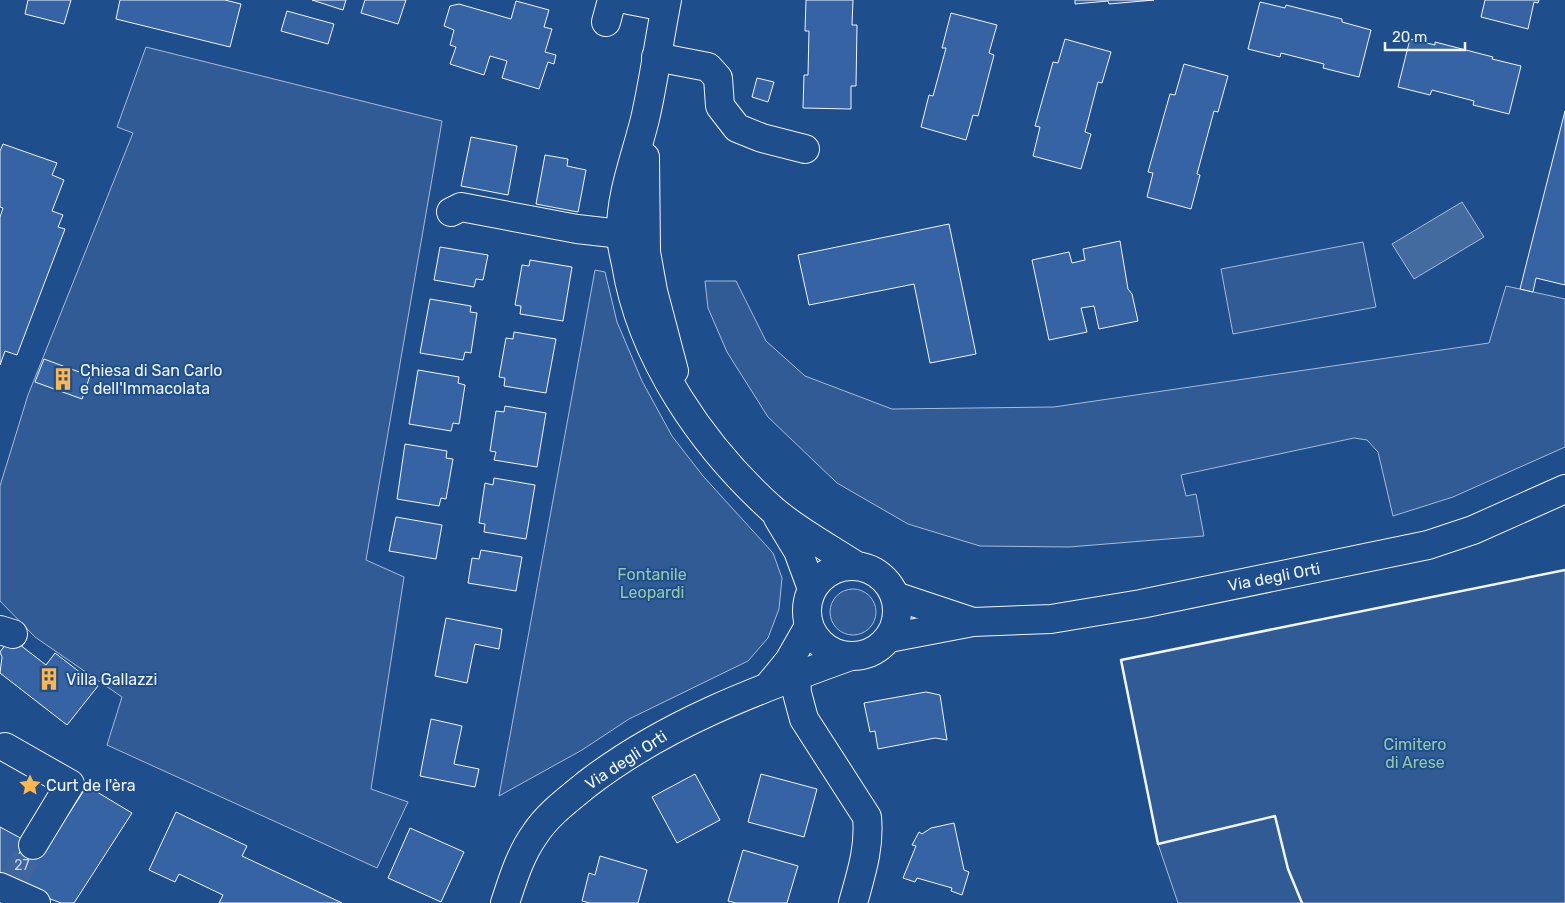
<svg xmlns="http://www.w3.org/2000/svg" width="1565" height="903" font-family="Rubik,sans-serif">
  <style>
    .green { fill: #305b95; stroke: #a8bbd7 }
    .water { fill: #446ba0; stroke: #a8bbd7 }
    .building { fill: #3563a3; stroke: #f2f6ff }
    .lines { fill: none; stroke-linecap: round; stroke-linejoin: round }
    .minor-tunnel { stroke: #3f679d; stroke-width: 28; stroke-dasharray: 28 14; stroke-linecap: butt }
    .minor-casing { stroke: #f2f6ff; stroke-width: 30 }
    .minor { stroke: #1f4e8c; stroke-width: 28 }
    .wall { stroke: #f2f6ff; stroke-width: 2.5 }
    .labels { text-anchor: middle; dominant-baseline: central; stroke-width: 4; stroke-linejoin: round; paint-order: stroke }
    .number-label { font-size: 14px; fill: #c3d1e8 }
    .poi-label { font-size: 16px; fill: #f2f6ff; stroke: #1f4e8c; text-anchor: start }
    .park-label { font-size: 16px; fill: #97c8a6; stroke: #1f4e8c }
    .street-label { font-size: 16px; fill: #f2f6ff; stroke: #1f4e8c }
  </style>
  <rect width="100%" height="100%" fill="#1f4e8c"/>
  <g class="green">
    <polygon points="146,47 442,121 366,560 404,577 371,789 408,802 377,868 107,745 122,697 35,637 0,601 0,486 28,395 133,133 117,127"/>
    <polygon points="1363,242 1376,307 1233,334 1221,269"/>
    <polygon points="595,270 605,272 617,322 642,381 672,436 703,476 773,553 782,578 779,609 768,638 748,661 629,719 582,750 499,796"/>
    <polygon points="705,281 736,281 766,341 805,376 892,409 1054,407 1489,343 1506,286 1565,299 1565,447 1453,497 1393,516 1378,452 1367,440 1354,438 1181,475 1186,496 1196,494 1204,536 1069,547 980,546 908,524 837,483 768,417 727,352 708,308"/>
    <polygon points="1565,570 1565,903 1178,903 1158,844 1121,660"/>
    <circle cx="853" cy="612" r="23"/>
  </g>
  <polygon class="water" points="1462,202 1484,237 1414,279 1392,244"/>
  <g class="building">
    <polygon points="28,0 71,0 64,24 25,14"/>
    <polygon points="120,0 225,0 241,4 230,47 116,19"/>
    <polygon points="312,0 346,0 343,10"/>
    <polygon points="365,0 406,0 398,24 361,13"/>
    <polygon points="806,0 853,0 852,25 857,25 856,86 851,86 851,109 803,108 804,75 808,75 809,31 805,31"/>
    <polygon points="1075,0 1154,0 1109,4 1108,1 1075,4"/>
    <polygon points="1485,0 1539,0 1538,3 1534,2 1528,29 1481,17"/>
    <polygon points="516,1 549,10 544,27 552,29 545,52 556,55 554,64 548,62 539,89 502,78 507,61 490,56 484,75 450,64 456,47 450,45 454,30 444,26 450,6 459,4 511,19"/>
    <polygon points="1260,2 1285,8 1286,5 1342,19 1342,22 1371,30 1359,77 1323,68 1324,64 1281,53 1280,57 1248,49"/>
    <polygon points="287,11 334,24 328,44 281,31"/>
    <polygon points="951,13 997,25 989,53 994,55 978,116 973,115 966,140 921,127 929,95 933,96 946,48 942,48"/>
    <polygon points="1065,39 1111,52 1102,83 1098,82 1085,132 1091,134 1081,169 1033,156 1040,127 1035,126 1053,62 1058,63"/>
    <polygon points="1410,39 1435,45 1435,42 1493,57 1492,59 1521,66 1509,114 1473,105 1474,101 1432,90 1430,95 1398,87"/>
    <polygon points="1184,64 1228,76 1218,112 1214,111 1197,174 1200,175 1191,209 1147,197 1153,173 1148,172 1170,94 1175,95"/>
    <polygon points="757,78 774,82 768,102 752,97"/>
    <polygon points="1565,111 1565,285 1536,278 1533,292 1520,289"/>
    <polygon points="471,137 517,146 508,195 461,186"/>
    <polygon points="3,144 57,163 52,175 64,180 52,211 63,215 58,227 65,229 17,355 5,351 0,365 0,217 3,208 0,207 0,151"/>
    <polygon points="545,155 568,159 567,166 586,170 578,212 536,204"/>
    <polygon points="949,224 976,354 930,363 914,284 809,305 798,255"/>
    <polygon points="1120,241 1128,289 1132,294 1138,321 1099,329 1094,306 1081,308 1087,332 1049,340 1032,260 1069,252 1072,263 1085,260 1083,249"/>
    <polygon points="440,247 488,255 483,280 476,279 474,287 434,280"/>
    <polygon points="530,260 572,267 563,321 520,314 521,306 515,305 522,265 529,266"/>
    <polygon points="430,299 471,306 470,312 477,313 471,353 465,352 463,360 420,353"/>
    <polygon points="514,332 556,339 546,393 504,386 505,378 499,377 506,338 513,339"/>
    <polygon points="44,359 90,376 82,399 35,382"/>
    <polygon points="418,370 459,377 458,383 465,385 459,424 453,423 451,431 409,424"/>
    <polygon points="505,406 546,413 537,467 494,460 496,452 490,451 496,411 504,412"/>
    <polygon points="405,444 447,451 446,458 453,459 446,499 441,498 439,506 397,499"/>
    <polygon points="494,478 535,485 526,539 484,532 485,524 479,523 485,483 493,485"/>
    <polygon points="396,517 442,525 436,559 389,551"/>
    <polygon points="481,550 522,557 516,591 468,583 472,558 479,559"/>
    <polygon points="446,618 502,629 499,649 475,644 467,683 435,676"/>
    <polygon points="8,641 15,641 46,665 55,653 98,686 67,725 0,673 2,657 0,652"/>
    <polygon points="926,692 940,695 947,740 935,738 878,749 875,731 870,732 864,703"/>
    <polygon points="431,719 462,726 454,764 479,769 475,787 420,776"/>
    <polygon points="695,774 720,820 677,843 652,797"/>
    <polygon points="761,774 817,789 804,837 748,822"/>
    <polygon points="87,786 132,813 74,903 61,903 24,889 5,878 26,841 45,850"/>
    <polygon points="176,812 247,846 242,856 342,903 219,903 223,895 179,874 175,882 149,870"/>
    <polygon points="954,823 964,870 969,872 962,895 951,891 952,888 917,878 915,882 903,878 916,846 912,845 919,832 922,834 931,828"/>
    <polygon points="0,827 26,841 5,878 0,875"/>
    <polygon points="410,828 464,852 441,902 388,878"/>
    <polygon points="743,850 798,866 787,903 736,903 728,901"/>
    <polygon points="600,856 647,870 638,903 590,903 582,901 589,873 595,875"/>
  </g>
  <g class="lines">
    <polyline class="minor-tunnel" points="12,882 33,845"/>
    <defs>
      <g id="minor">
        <polyline points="629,0 665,7"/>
        <path d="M667 0C659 40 654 80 645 119 636 156 620 195 621 234 621 244 624 254 626 264 641 358 703 447 773 510 796 530 829 548 855 565"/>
        <polyline points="606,22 612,0"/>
        <polyline points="656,57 708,67 718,78 720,106 737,128 762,138 805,149"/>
        <polyline points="645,157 646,252 653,291 674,371"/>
        <polyline points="451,212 461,207 577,229 621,234 636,243"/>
        <polyline points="778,518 798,551 812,589"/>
        <circle cx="852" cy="611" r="45"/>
        <polyline points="895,596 970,621"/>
        <polyline points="0,630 13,634"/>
        <polyline points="889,638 973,622 1051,619 1141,604 1428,545 1473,530 1565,489"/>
        <path d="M796 675 797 693 804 719 867 817C870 848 861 874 853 903"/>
        <polyline points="770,684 789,661 809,626"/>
        <polyline points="5,747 70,784 33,845"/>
        <polyline points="0,887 36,903"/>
        <path d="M505 903C513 879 520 855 535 834 548 814 569 799 587 784 665 724 756 690 848 657"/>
      </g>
    </defs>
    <use href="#minor" class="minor-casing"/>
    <use href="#minor" class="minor"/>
    <polyline class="wall" points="1302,903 1288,869 1275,816 1158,844 1121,660 1565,570"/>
  </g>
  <defs>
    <symbol id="building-bare" viewBox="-9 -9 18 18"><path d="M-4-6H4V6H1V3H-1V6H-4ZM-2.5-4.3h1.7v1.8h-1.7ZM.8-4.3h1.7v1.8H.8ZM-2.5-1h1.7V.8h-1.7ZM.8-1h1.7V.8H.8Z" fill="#ffb74d" stroke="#1f4e8c" stroke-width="2.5" paint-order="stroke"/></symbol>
    <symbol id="sight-bare" viewBox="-9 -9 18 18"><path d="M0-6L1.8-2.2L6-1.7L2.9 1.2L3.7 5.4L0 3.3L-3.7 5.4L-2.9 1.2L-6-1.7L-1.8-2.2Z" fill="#ffb74d" stroke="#1f4e8c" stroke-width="2.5" paint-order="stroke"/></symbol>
  </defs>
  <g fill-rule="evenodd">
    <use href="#building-bare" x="47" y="363" width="32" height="32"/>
    <use href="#building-bare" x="33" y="663" width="32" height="32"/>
    <use href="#sight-bare" x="14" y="769" width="32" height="32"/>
  </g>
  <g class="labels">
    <g class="number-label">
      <text x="22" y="865">27</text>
    </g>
    <g class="poi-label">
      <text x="80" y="370">Chiesa di San Carlo<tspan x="80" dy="18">e dell'Immacolata</tspan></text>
      <text x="66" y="679">Villa Gallazzi</text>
      <text x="46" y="785">Curt de l'èra</text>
    </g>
    <g class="park-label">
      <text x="652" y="574">Fontanile<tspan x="652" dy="18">Leopardi</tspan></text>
      <text x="1415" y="744">Cimitero<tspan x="1415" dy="18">di Arese</tspan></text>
    </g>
    <g class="street-label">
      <text transform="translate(1274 577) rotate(-11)">Via degli Orti</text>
      <text transform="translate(626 760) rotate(-33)">Via degli Orti</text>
    </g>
  </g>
  <path d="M1385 42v8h80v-8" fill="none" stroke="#f2f6ff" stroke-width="2.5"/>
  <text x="1392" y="42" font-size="15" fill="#f2f6ff" stroke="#1f4e8c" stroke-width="4" paint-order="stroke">20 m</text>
</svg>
